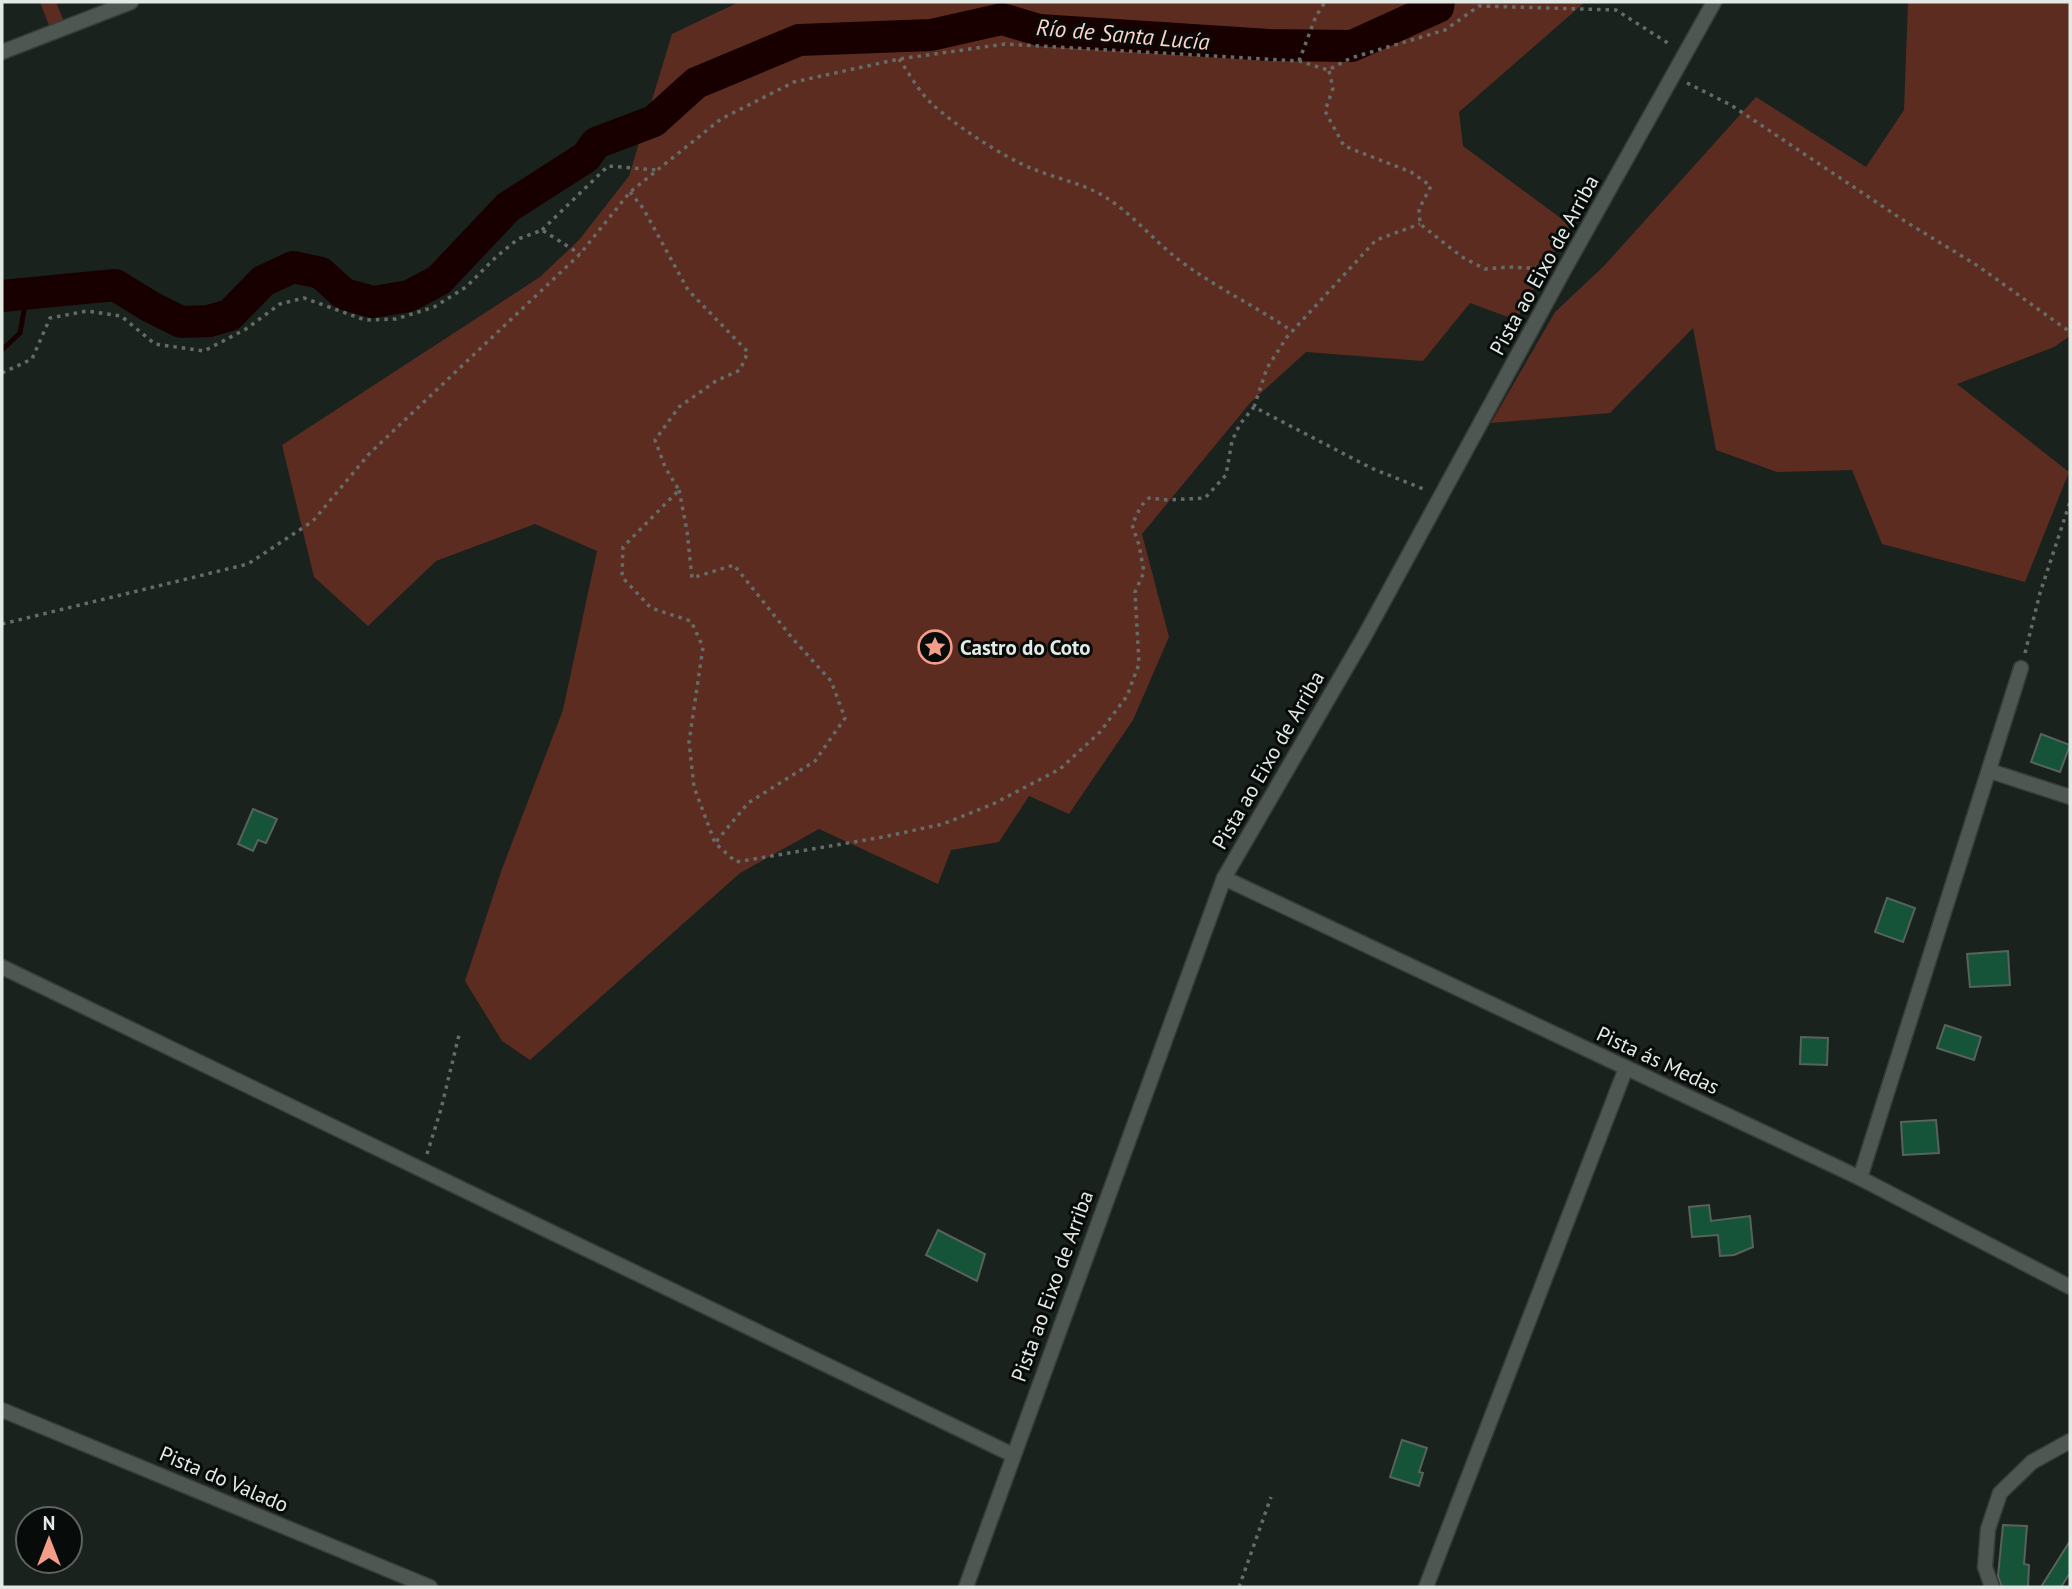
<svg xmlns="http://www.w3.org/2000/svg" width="2072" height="1589" font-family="'PT Sans',sans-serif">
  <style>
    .green { fill: #5c2c21 }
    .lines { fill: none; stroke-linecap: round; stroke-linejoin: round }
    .stream { stroke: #180000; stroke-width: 5 }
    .river { stroke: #180000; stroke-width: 32 }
    .building { fill: #155438; stroke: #58625c; stroke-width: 2 }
    .street-casing { stroke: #363d39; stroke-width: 17 }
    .path { stroke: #656c67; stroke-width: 3.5; stroke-dasharray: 3.5 5; stroke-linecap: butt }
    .street { stroke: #4e5752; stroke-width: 14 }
    .labels { text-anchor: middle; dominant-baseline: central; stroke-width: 6; stroke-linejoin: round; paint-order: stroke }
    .street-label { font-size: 21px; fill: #e3e9e5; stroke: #070b09 }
    .poi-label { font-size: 21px; font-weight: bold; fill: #e3e9e5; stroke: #070b09; text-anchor: start }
    .water-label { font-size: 23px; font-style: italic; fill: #fed2c7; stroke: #070b09 }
  </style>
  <rect width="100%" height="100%" fill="#1a221d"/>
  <g class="green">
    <polygon points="40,2 56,2 65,24 50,28"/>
    <polygon points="739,2 1584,3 1459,112 1463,146 1570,225 1516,320 1470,303 1423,361 1306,352 1250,403 1142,534 1169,637 1133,720 1069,814 1029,796 999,842 951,850 938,884 819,829 740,873 530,1060 502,1041 465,981 502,869 563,710 597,551 535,524 436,561 368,626 314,577 282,445 540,277 579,240 629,176 672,34"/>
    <polygon points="1908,2 2070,2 2070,336 2054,347 1957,384 2069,472 2025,582 1882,544 1852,470 1777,472 1716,450 1693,328 1610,413 1491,423 1555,312 1604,266 1756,97 1866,167 1904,110"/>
  </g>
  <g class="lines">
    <polyline class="stream" points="2,350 20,333 27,293"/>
    <polyline class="river" points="2,296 115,285 151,307 181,322 209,321 230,315 263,281 293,267 321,273 344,294 373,302 409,296 439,280 508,207 586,157 596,143 654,121 696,83 799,40 931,35 1002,19 1039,30 1269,45 1352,46 1438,7 1439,2"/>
  </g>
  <g class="building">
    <polygon points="2041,734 2070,745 2060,772 2031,762"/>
    <polygon points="253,809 277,819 266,843 258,840 253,851 238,844"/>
    <polygon points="1887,898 1915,908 1903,942 1875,932"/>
    <polygon points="2008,951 2010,985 1970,987 1967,954"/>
    <polygon points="1945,1025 1981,1037 1974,1060 1937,1048"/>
    <polygon points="1801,1037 1828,1038 1827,1065 1800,1064"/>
    <polygon points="1936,1120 1939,1153 1903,1155 1901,1122"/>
    <polygon points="1709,1205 1711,1221 1750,1216 1753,1247 1734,1255 1720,1256 1718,1235 1692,1237 1689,1207"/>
    <polygon points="938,1230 985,1254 977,1281 926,1255"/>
    <polygon points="1402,1440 1427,1448 1419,1472 1423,1473 1419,1486 1390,1477"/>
    <polygon points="2003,1525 2027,1526 2024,1564 2029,1565 2028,1587 2002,1587 1998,1576"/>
    <polygon points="2070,1541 2070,1573 2061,1587 2041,1587"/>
  </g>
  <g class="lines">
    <defs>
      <g id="street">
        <polyline points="2,52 131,2"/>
        <polyline points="1990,771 2070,797"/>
        <polyline points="1224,878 1860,1178 2070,1287"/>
        <polyline points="2,967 1013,1455"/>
        <polyline points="1860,1178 2021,668"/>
        <polyline points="2,1410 430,1587"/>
        <polyline points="966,1587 1224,878 1364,637 1564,270 1714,2"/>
        <polyline points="1426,1587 1626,1068"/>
        <polyline points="1992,1587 1985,1567 1988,1529 2000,1493 2032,1462 2070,1441"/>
      </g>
    </defs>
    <use href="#street" class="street-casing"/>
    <g class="path">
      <path d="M899 59C909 73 918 90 930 102 954 125 1003 157 1033 169 1055 178 1081 183 1102 195 1131 212 1153 240 1179 260 1215 287 1255 306 1292 331"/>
      <polyline points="1299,61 1316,16 1325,2"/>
      <polyline points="1329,71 1333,88 1325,111 1344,146 1411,172 1431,186 1419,209 1420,224 1462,257 1485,269 1509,267 1548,269"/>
      <polyline points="1687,83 1731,105 1903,220 1978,266 2070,332"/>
      <polyline points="630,192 643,208 688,290 748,352 740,370 716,381 679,407 655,440 665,467 679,490 623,547 622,577 651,608 691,621 703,647 689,742 694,787 715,843 736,862 883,837 943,824 993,804 1060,769 1100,732 1127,696 1139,664 1135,592 1144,572 1139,545 1132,525 1141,506 1149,498 1168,500 1205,498 1226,475 1232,441 1240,424 1254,407 1371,468 1426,490"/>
      <polyline points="542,230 608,166 657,170"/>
      <polyline points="2,373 32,359 50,318 87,311 121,316 155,344 204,351 246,329 280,304 304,298 365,320 396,319 434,307 466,287 496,257 518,239 542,230 580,254"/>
      <polyline points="1254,407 1267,368 1287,337 1376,240 1420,224"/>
      <polyline points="679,490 687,531 692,578 734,565 793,639 831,681 845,718 815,761 748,803 715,843"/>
      <polyline points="2,624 248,564 313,521 369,454 580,254 630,192 721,119 794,82 899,59 1005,44 1299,61 1328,70 1351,58 1445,30 1479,6 1616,10 1671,45"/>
      <polyline points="2025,653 2040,593 2070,502"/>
      <polyline points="427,1154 441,1109 459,1035"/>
      <polyline points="1239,1587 1271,1497"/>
    </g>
    <use href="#street" class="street"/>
  </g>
  <defs>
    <symbol id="sight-ring" viewBox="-11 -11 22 22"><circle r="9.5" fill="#070b09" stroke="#f49e89" stroke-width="1.5"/><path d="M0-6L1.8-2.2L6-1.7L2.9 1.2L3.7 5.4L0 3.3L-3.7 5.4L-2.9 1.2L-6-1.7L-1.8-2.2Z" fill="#f49e89"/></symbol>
  </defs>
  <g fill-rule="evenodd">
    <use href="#sight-ring" x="916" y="628" width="38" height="38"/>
  </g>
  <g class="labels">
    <g class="street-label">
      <text transform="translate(1544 265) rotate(-61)">Pista ao Eixo de Arriba</text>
      <text transform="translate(1268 760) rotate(-60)">Pista ao Eixo de Arriba</text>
      <text transform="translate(1658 1060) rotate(25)">Pista ás Medas</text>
      <text transform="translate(1052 1286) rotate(-70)">Pista ao Eixo de Arriba</text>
      <text transform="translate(224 1479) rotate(23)">Pista do Valado</text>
    </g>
    <g class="poi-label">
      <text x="960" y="647">Castro do Coto</text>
    </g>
    <g class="water-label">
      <text transform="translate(1123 34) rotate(5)">Río de Santa Lucía</text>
    </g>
  </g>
  <rect width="2072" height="1589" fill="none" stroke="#e3e9e5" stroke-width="7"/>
  <g transform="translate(49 1540)"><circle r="33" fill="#070b09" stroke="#5f6461" stroke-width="2"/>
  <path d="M0-5L12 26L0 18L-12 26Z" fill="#f49e89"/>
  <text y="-10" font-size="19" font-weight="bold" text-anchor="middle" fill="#e3e9e5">N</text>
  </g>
</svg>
